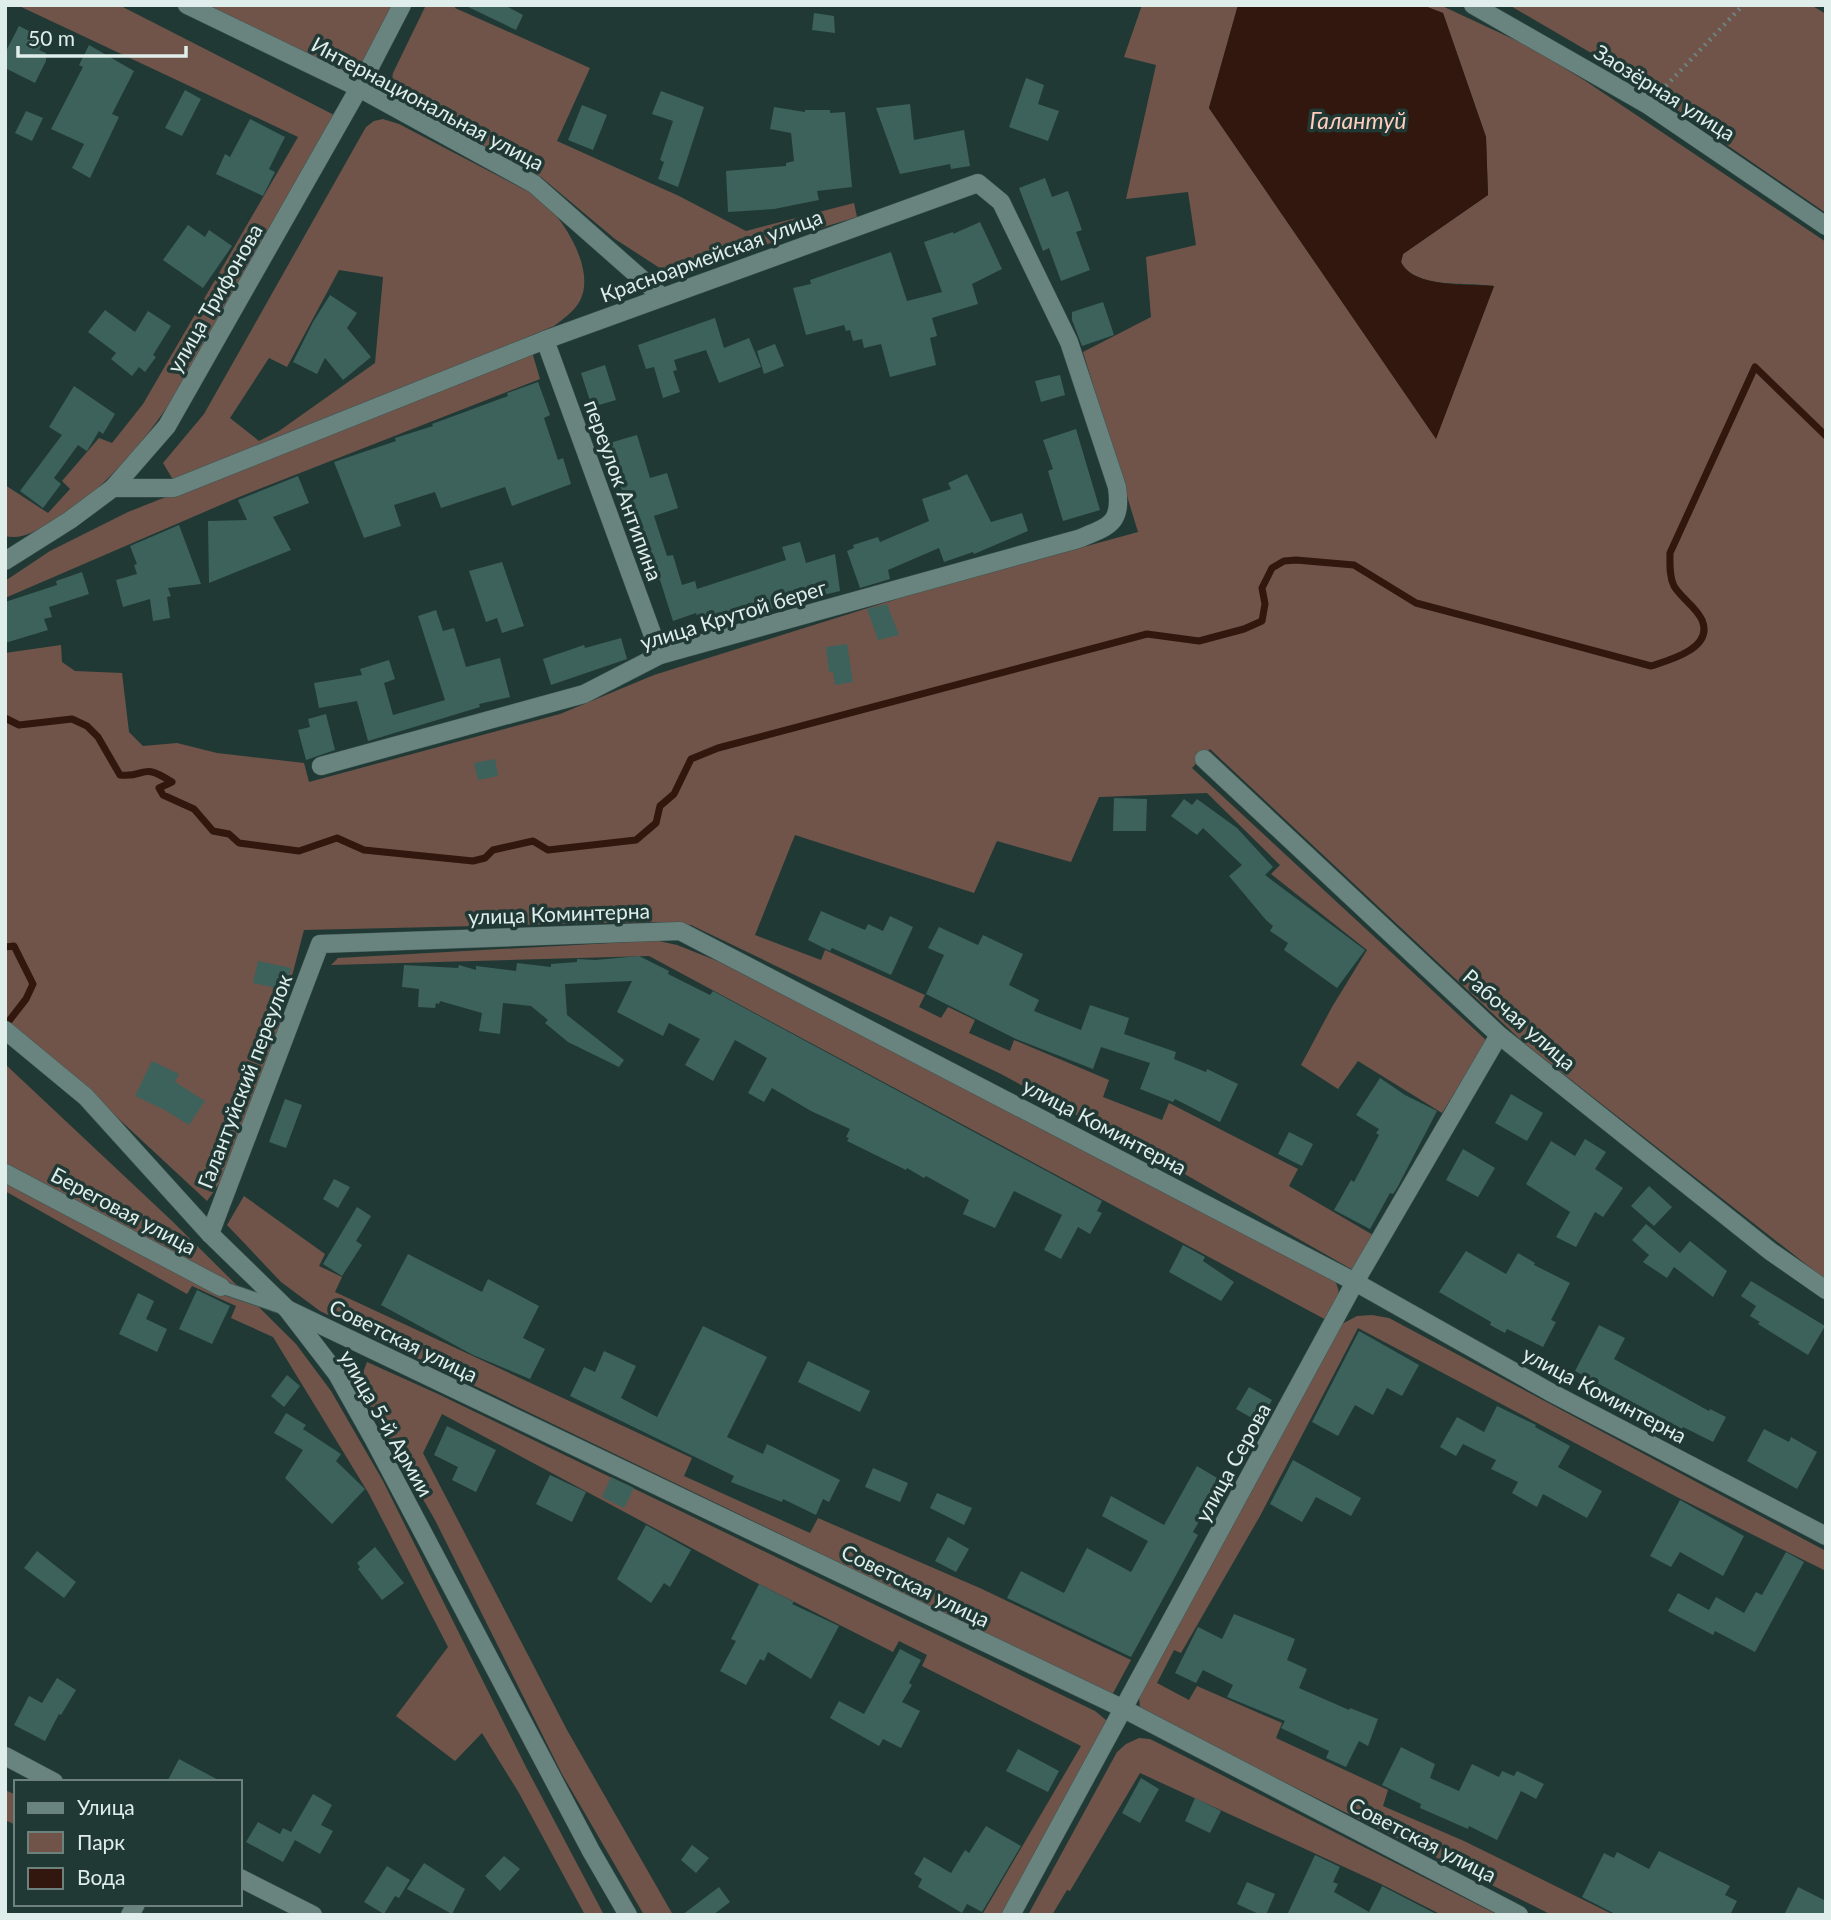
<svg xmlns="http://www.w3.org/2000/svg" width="1831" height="1920" font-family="Lato,sans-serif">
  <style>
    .green { fill: #70544a; fill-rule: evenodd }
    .water { fill: #31170e }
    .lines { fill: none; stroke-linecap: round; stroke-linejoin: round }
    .stream { stroke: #31170e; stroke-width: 7 }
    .building { fill: #3c625b }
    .lane-casing { stroke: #3f5652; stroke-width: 14 }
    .street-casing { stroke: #3f5652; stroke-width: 19 }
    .secondary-casing { stroke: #3f5652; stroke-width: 19 }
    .path { stroke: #6e837f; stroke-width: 4.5; stroke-dasharray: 2 5; stroke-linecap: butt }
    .lane { stroke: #69847f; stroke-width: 12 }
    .street { stroke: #69847f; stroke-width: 18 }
    .secondary { stroke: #69847f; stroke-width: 18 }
    .labels { text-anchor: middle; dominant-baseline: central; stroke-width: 7; stroke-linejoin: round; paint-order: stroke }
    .street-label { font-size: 21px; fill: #dfeeea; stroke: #213935 }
    .water-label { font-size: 23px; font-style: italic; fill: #fecdbd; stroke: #213935 }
  </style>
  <rect width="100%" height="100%" fill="#213935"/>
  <g class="green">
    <path d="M17 5H119L336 116C307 168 279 219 250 270 202 356 138 474 50 523 35 531 22 540 5 536V485L48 513 70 489 62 481 99 438 112 443 143 404 298 137Z"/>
    <polygon points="188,5 394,5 354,84"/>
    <path d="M426 5H456L455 8 590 68 557 141 679 196 746 231 854 203 857 217 669 274 615 239 541 177 398 98C391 90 391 84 393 73Z"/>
    <path d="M1142 5H1238L1209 108 1436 438 1494 286C1468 282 1414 289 1401 262L1403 254 1488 195 1486 137 1443 13 1422 5H1440L1528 46 1584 80 1826 242V1280L1524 1043 1210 749 1192 768 1487 1041 1442 1113 1358 1061 1338 1089 1301 1065 1332 1007 1367 950 1271 874 1280 865 1207 793 1099 797 1071 862 997 841 974 893 795 835 755 935 821 960 825 950 925 995 919 1007 941 1018 948 1007 975 1020 969 1033 1010 1051 1014 1040 1109 1080 1103 1097 1162 1120 1169 1103 1298 1169 1289 1186 1373 1235 1353 1270 1188 1176 1001 1074 691 925 654 922 304 930 275 1041 230 1169 207 1201 107 1108 5 1021V653L61 645 62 662 75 671 122 673 129 732 143 746 177 743 217 753 304 763 309 782 560 714 654 675 919 592 1138 532 1083 352 1151 317 1146 257 1196 245 1188 192 1126 199 1156 65 1124 57Z"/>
    <polygon points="1509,5 1811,5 1826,14 1826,213 1692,121 1641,82"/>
    <path d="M383 119 399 124 529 192C539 200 550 208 558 218 574 239 595 278 578 304 572 313 563 319 554 326L175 483 163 463 204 414 366 127 374 121ZM339 270 383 277 375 363 279 431 259 441 230 418 269 358 287 367Z"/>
    <polygon points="532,352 540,379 239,497 5,598 5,581 50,551 128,512"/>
    <path d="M650 939 677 945 775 984 1334 1280C1344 1294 1336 1307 1330 1322L649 956 331 965 338 958 629 942Z"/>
    <polygon points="5,1064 171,1220 296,1344 331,1391 383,1481 526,1767 604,1915 585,1915 519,1793 482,1733 455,1761 396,1716 448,1647 369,1494 273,1337 231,1318 236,1306 192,1286 187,1294 5,1191"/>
    <polygon points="244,1196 325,1254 319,1266 342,1277 335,1292 692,1458 684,1476 810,1533 818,1518 982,1589 1131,1660 1112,1695 320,1311 281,1282 227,1225"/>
    <polygon points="1372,1315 1389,1318 1826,1551 1826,1571 1677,1497 1358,1328 1260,1516 1181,1653 1174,1650 1157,1683 1189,1700 1197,1686 1282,1723 1276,1738 1388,1790 1383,1806 1464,1841 1614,1915 1552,1915 1167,1724 1140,1708 1139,1696 1342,1324 1357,1316"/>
    <polygon points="367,1362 438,1394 1095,1711 1106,1720 1108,1725 1004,1915 982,1915 1081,1746 922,1666 927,1655 899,1641 893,1652 753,1581 442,1414 423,1453 567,1730 673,1915 644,1915 562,1774 435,1520 358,1386"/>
    <polygon points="1139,1738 1150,1739 1198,1763 1498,1915 1442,1915 1379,1883 1140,1773 1070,1891 1067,1890 1052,1915 1028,1915 1117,1752 1126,1744"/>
    <polygon points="5,1790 16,1795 16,1825 5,1820"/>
  </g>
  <path class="water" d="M1238 5H1422L1443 13 1486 137 1488 195 1403 254 1401 262C1413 288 1468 284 1494 286L1436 439 1209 108Z"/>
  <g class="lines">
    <g class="stream">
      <path d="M5 718 19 725 72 719 87 726 98 737 120 775C148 778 139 761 172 782L159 788 163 795 194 809 213 831 229 834 239 843 299 851 337 838 364 850 473 861 485 858 493 850 533 841 548 850 636 840 656 823 660 806 674 794 691 759 718 748 1147 634 1199 641 1244 629 1262 621 1265 604 1262 588 1272 568 1284 561 1296 560 1354 565 1416 603 1651 666C1670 660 1714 648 1702 620 1696 607 1681 598 1674 586 1669 576 1670 564 1670 553L1755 367 1826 436"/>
      <polyline points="5,947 14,946 33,984 26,999 5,1026"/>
    </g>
  </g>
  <g class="building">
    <polygon points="464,5 504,5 523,15 516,30"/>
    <polygon points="814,13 834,16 835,33 812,30"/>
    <polygon points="19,26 45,39 39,50 46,53 46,61 35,83 5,68 5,53"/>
    <polygon points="89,45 134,71 112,114 119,117 90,178 72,168 84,144 51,129 83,67 79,65"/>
    <polygon points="1026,78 1044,85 1038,104 1059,111 1048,141 1009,127"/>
    <polygon points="185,90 201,99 182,136 165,128"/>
    <polygon points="661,91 704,107 678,187 658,179 664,162 660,160 673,121 652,114"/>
    <polygon points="910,104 914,140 964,130 970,166 951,169 950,164 900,174 876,108"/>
    <polygon points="582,105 607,115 593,150 568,140"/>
    <polygon points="774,107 805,112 805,110 830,110 830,113 845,112 852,187 817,191 819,200 774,209 728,212 726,171 786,166 786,163 794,161 791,133 770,129"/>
    <polygon points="26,111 43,118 32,141 15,133"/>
    <polygon points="250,119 285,137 269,169 275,172 263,196 216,174 225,154 230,157"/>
    <polygon points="1045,178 1052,197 1068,191 1082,230 1076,232 1090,270 1061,281 1049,248 1043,251 1019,188"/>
    <polygon points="980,222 1002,269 972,284 978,304 932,318 937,336 930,338 936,365 890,377 881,344 864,348 862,339 853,341 850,330 846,331 844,325 806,335 793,288 811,284 810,280 891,252 907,301 942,292 924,242 953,232 953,234"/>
    <polygon points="188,225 205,237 209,230 232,246 203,288 163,260"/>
    <polygon points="330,295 357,313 347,328 371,357 343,380 325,358 317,374 293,362 313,322"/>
    <polygon points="1103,302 1114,335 1082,346 1072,320 1072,312"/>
    <polygon points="105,310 135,332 148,311 171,326 153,355 156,357 145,372 139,367 132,376 111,359 116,353 88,332"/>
    <polygon points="715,318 724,348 749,338 761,367 719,383 706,350 674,360 677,370 673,371 680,392 663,398 654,367 646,369 638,345"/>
    <polygon points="775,344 784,366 764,374 757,351"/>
    <polygon points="605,365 616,400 592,407 581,373"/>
    <polygon points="1060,375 1065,395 1041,402 1035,381"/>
    <polygon points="538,382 550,415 544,418 558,460 563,458 571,484 512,506 505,487 441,508 435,492 394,505 401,526 364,538 334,462 396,441 395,438 433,426 432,424 508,396 507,393"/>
    <polygon points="74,386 115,414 103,434 99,431 87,451 78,445 54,478 61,484 43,508 20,491 62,435 49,427"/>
    <polygon points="1076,429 1100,510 1063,521 1048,471 1053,469 1043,440"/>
    <polygon points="637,435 650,478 667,473 678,508 654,516 667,556 673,555 682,585 695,581 697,589 786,560 782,547 800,542 806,563 835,554 840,591 815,597 814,595 739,620 735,609 699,621 696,613 673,621 660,580 653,582 606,444"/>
    <polygon points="967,474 991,522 1022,513 1028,531 974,554 973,552 944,562 939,548 888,570 890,579 860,588 847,551 854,548 853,545 878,537 880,542 929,521 922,499 951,489 948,483"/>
    <polygon points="298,476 309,503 273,517 291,550 209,583 208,521 247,520 238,500"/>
    <polygon points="179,525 201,584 168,588 171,596 167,597 170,618 153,621 150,599 123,607 116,580 137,574 134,565 137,564 130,546"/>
    <polygon points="502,562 524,626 502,633 497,618 486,622 469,571"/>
    <polygon points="82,572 89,594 49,607 52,617 44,619 48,630 5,643 5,602 57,585 56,581"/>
    <polygon points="887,604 899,635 878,640 867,609"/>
    <polygon points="436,610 443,631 454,628 466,667 500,658 510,697 479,704 480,707 368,741 357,701 319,708 314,683 362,675 360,669 389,660 395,679 384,683 393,715 445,700 418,616"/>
    <polygon points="621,638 627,659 551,685 543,659 584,645 585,648"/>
    <polygon points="847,644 853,682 835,685 833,672 829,672 826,647"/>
    <polygon points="326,714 335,750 306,760 298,730 310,727 308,719"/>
    <polygon points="495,759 498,776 478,780 474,763"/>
    <polygon points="1114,798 1147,799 1146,831 1113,831"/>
    <polygon points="1184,799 1192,805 1197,799 1237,828 1273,867 1265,875 1365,950 1337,988 1284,950 1288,943 1270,931 1273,926 1266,920 1229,876 1242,865 1203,828 1197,835 1171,816"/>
    <polygon points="821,911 865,930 868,924 883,931 890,916 913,927 891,975 832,948 830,951 808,940"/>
    <polygon points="939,927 978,945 983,935 1023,954 1009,985 1039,1000 1034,1011 1081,1030 1090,1005 1129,1018 1124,1034 1176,1052 1174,1059 1206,1072 1207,1069 1238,1084 1220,1122 1175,1099 1173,1102 1140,1089 1150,1063 1101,1047 1093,1069 1016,1039 926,994 944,955 928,948"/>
    <polygon points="639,956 669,971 668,974 710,995 713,991 1102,1201 1097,1211 1102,1213 1090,1234 1078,1227 1061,1259 1044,1250 1062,1215 1014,1191 995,1228 963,1214 969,1200 926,1176 924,1178 907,1168 906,1170 847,1141 849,1138 846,1137 850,1129 811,1111 772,1088 764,1102 748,1093 767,1058 735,1040 713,1081 685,1065 700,1039 669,1023 663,1036 617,1012 632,981 565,984 567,1015 624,1060 619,1067 568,1042 545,1023 548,1020 531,1006 503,1003 500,1034 479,1031 482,1013 440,1001 439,1004 436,1003 435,1008 418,1007 419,989 402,987 404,965 458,968 459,965 476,970 476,966 516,971 517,963 551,967 551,964 577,962 577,959 595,960"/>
    <polygon points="258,961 291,968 286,990 253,983"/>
    <polygon points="152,1061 179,1074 175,1082 205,1101 189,1125 163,1109 135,1096"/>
    <polygon points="1380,1078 1405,1095 1437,1111 1397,1188 1393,1194 1390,1193 1370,1229 1334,1210 1351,1180 1354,1182 1379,1135 1376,1133 1379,1129 1356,1115"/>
    <polygon points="1511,1094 1543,1113 1527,1141 1495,1123"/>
    <polygon points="285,1099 302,1105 286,1148 269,1142"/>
    <polygon points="1289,1132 1313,1144 1302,1166 1278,1154"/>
    <polygon points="1585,1139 1606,1152 1595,1169 1623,1188 1603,1217 1595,1212 1576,1247 1556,1237 1570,1212 1526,1184 1551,1141 1575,1156"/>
    <polygon points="1463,1149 1495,1168 1478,1197 1446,1180"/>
    <polygon points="334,1179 350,1187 338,1208 323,1199"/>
    <polygon points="1649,1186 1672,1207 1654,1226 1631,1206"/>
    <polygon points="357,1207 371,1216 356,1241 362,1245 342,1276 323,1264"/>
    <polygon points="1646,1224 1680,1253 1690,1241 1727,1271 1713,1297 1674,1267 1667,1278 1643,1262 1649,1255 1632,1240"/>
    <polygon points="1183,1245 1205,1257 1203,1261 1234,1282 1221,1301 1169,1272"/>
    <polygon points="1466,1251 1506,1274 1518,1253 1535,1263 1534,1265 1570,1283 1551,1320 1556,1322 1543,1347 1507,1329 1505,1333 1490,1325 1491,1322 1439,1292"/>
    <polygon points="408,1254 482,1292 488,1279 539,1306 523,1338 545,1349 530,1379 473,1355 381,1305"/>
    <polygon points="1751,1281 1825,1326 1808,1355 1758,1324 1760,1322 1750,1316 1756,1306 1741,1296"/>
    <polygon points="197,1290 230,1306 212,1344 179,1329"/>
    <polygon points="138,1293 154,1301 146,1319 167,1329 157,1352 119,1334"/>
    <polygon points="1599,1325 1625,1338 1614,1359 1709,1411 1710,1409 1726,1417 1713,1442 1683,1427 1682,1429 1575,1371"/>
    <polygon points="703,1326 767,1357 727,1437 763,1454 767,1444 840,1480 829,1502 823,1499 816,1515 783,1499 782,1502 731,1482 734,1476 570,1396 584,1367 595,1372 604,1351 636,1366 621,1398 657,1417"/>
    <polygon points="1359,1331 1419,1365 1402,1396 1387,1388 1373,1415 1355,1405 1338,1436 1312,1422"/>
    <polygon points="808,1361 870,1391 860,1412 798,1382"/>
    <polygon points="287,1375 300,1386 284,1407 271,1396"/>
    <polygon points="1249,1387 1272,1400 1259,1422 1236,1409"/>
    <polygon points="1497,1406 1536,1425 1535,1427 1570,1446 1558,1467 1602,1491 1587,1518 1543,1494 1537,1507 1512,1493 1518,1482 1491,1469 1496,1460 1463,1444 1456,1456 1440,1447 1457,1417 1484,1432"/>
    <polygon points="286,1413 306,1425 303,1429 341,1454 336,1461 365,1489 332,1524 285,1478 303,1450 274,1433"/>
    <polygon points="447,1426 496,1450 476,1492 452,1480 458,1467 434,1455"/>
    <polygon points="1764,1429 1789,1442 1791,1437 1817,1452 1797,1489 1747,1461"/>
    <polygon points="1293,1460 1361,1498 1351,1516 1316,1497 1302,1522 1270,1504"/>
    <polygon points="1197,1466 1222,1481 1193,1532 1198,1535 1131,1657 1007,1598 1021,1571 1064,1593 1087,1548 1131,1572 1148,1541 1102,1516 1111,1496 1164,1525"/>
    <polygon points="873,1468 908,1483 900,1502 865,1487"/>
    <polygon points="550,1475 586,1492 572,1522 536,1504"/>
    <polygon points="611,1477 634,1488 624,1508 602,1497"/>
    <polygon points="937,1493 972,1508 964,1525 930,1508"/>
    <polygon points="1680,1500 1744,1536 1723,1576 1680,1552 1671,1567 1650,1556"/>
    <polygon points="646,1525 691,1550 670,1587 664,1583 651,1603 617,1579"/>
    <polygon points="948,1537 969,1549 956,1572 935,1561"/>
    <polygon points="375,1547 404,1583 382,1600 358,1569 360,1567 357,1563"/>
    <polygon points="37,1551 76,1582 64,1598 24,1568"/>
    <polygon points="1786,1552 1804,1562 1755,1652 1715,1631 1713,1635 1668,1611 1678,1593 1709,1610 1716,1597 1744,1613 1756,1592 1762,1595"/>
    <polygon points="759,1584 794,1602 792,1604 839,1626 811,1679 768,1652 764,1661 760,1659 746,1685 720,1671 736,1641 731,1639"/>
    <polygon points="1234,1614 1295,1639 1287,1660 1307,1669 1299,1688 1349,1710 1350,1708 1378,1719 1368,1746 1359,1741 1346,1767 1326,1758 1329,1751 1281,1728 1285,1721 1227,1697 1233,1685 1203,1670 1196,1683 1175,1673 1198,1627 1222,1639"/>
    <polygon points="900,1649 921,1660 909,1683 912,1685 902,1702 920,1711 901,1748 883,1739 879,1746 830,1718 839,1701 864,1714"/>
    <polygon points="57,1678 76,1690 61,1715 59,1714 45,1741 14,1725 29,1696 42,1703"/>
    <polygon points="1401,1747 1435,1764 1430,1778 1459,1791 1472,1764 1499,1777 1502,1771 1514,1776 1517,1771 1544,1784 1536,1799 1521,1791 1497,1840 1469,1826 1468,1829 1420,1808 1421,1804 1382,1785"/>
    <polygon points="1018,1749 1059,1771 1048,1792 1006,1771"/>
    <polygon points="179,1759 222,1782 167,1782"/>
    <polygon points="1141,1778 1159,1789 1140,1823 1122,1813"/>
    <polygon points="313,1794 332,1805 321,1825 333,1831 320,1854 295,1840 283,1862 246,1842 258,1822 280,1834 283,1828 291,1832"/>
    <polygon points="1195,1798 1221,1811 1210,1833 1185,1821"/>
    <polygon points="986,1826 1021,1846 982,1912 967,1904 962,1913 918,1887 922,1879 914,1874 924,1857 951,1873 965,1850 969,1853"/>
    <polygon points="692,1845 709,1858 696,1873 681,1860"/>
    <polygon points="1659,1851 1730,1886 1725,1895 1737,1901 1730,1915 1617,1915 1582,1897 1604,1853 1614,1858 1617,1852 1649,1869"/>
    <polygon points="1315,1855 1340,1867 1333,1882 1338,1884 1334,1892 1369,1912 1382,1886 1438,1915 1287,1915"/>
    <polygon points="504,1856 520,1869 500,1891 485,1876"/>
    <polygon points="424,1863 465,1889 452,1914 407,1889"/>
    <polygon points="387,1866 410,1880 399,1898 395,1896 384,1914 364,1902"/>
    <polygon points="1247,1882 1275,1894 1266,1915 1261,1915 1237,1904"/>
    <polygon points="719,1887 730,1902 713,1915 682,1915"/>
    <polygon points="1798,1887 1826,1901 1826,1915 1784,1915"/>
  </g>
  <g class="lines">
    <defs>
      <polyline id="lane" points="221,1287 283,1308"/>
      <g id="street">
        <polyline points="187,5 359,88 534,184 661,296"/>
        <polyline points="1473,5 1648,105 1826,226"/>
        <polyline points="545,340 660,655"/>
        <path d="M113 488H174L545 340 978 183 1001 202 1069 342 1117 487C1122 524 1110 526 1078 539L660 655 584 694 321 766"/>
        <polyline points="5,561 70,520 113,488 167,426 359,88 402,5"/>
        <polyline points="1204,759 1499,1035 1770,1251 1826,1290"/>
        <polyline points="5,1030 86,1097 210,1234 287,1309 337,1374 374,1440 591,1851 628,1915"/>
        <polyline points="5,1173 221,1287"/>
        <polyline points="210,1234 320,944 680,931 1355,1282 1550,1392 1826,1536"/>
        <polyline points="287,1309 1122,1708 1519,1915"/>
        <polyline points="130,1915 136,1904"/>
        <polyline points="1011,1915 1355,1282 1499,1035"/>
      </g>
      <g id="secondary">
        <polyline points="5,1756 54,1782"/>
        <polyline points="240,1878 313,1915"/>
      </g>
    </defs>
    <use href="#lane" class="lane-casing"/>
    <use href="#street" class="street-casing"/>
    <use href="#secondary" class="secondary-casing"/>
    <polyline class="path" points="1661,91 1743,5"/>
    <use href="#lane" class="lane"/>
    <use href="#street" class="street"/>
    <use href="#secondary" class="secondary"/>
  </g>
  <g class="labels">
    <g class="street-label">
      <text transform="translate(1665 92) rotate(32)">Заозёрная улица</text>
      <text transform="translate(428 103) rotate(28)">Интернациональная улица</text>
      <text transform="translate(711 255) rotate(-20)">Красноармейская улица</text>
      <text transform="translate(214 298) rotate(-60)">улица Трифонова</text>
      <text transform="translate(624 490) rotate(70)">переулок Антипина</text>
      <text transform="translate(733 614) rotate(-17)">улица Крутой берег</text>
      <text transform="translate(559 913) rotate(-2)">улица Коминтерна</text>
      <text transform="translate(1520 1019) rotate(41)">Рабочая улица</text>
      <text transform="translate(244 1081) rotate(-69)">Галантуйский переулок</text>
      <text transform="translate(1105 1126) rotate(28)">улица Коминтерна</text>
      <text transform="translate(124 1210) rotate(28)">Береговая улица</text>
      <text transform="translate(404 1340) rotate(26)">Советская улица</text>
      <text transform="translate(1605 1394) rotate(28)">улица Коминтерна</text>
      <text transform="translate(387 1423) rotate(60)">улица 5-й Армии</text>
      <text transform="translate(1232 1462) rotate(-61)">улица Серова</text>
      <text transform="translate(916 1585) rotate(26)">Советская улица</text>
      <text transform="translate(1423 1839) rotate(27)">Советская улица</text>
    </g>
    <g class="water-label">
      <text x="1358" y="120">Галантуй</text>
    </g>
  </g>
  <rect width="1831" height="1920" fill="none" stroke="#dfeeea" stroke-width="14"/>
  <rect x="14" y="1780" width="228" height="126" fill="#213935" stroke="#6d817d" stroke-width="2"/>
  <rect x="28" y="1803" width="35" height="10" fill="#69847f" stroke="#6d817d" stroke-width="2"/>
  <text x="77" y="1815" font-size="21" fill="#dfeeea">Улица</text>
  <rect x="28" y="1832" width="35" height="21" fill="#70544a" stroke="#6d817d" stroke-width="2"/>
  <text x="77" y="1850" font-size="21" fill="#dfeeea">Парк</text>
  <rect x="28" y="1868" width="35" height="21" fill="#31170e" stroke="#6d817d" stroke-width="2"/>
  <text x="77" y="1885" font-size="21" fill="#dfeeea">Вода</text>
  <path d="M18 46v10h168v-10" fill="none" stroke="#dfeeea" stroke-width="3.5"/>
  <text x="28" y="46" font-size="21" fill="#dfeeea" stroke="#213935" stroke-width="5" paint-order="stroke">50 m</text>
</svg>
